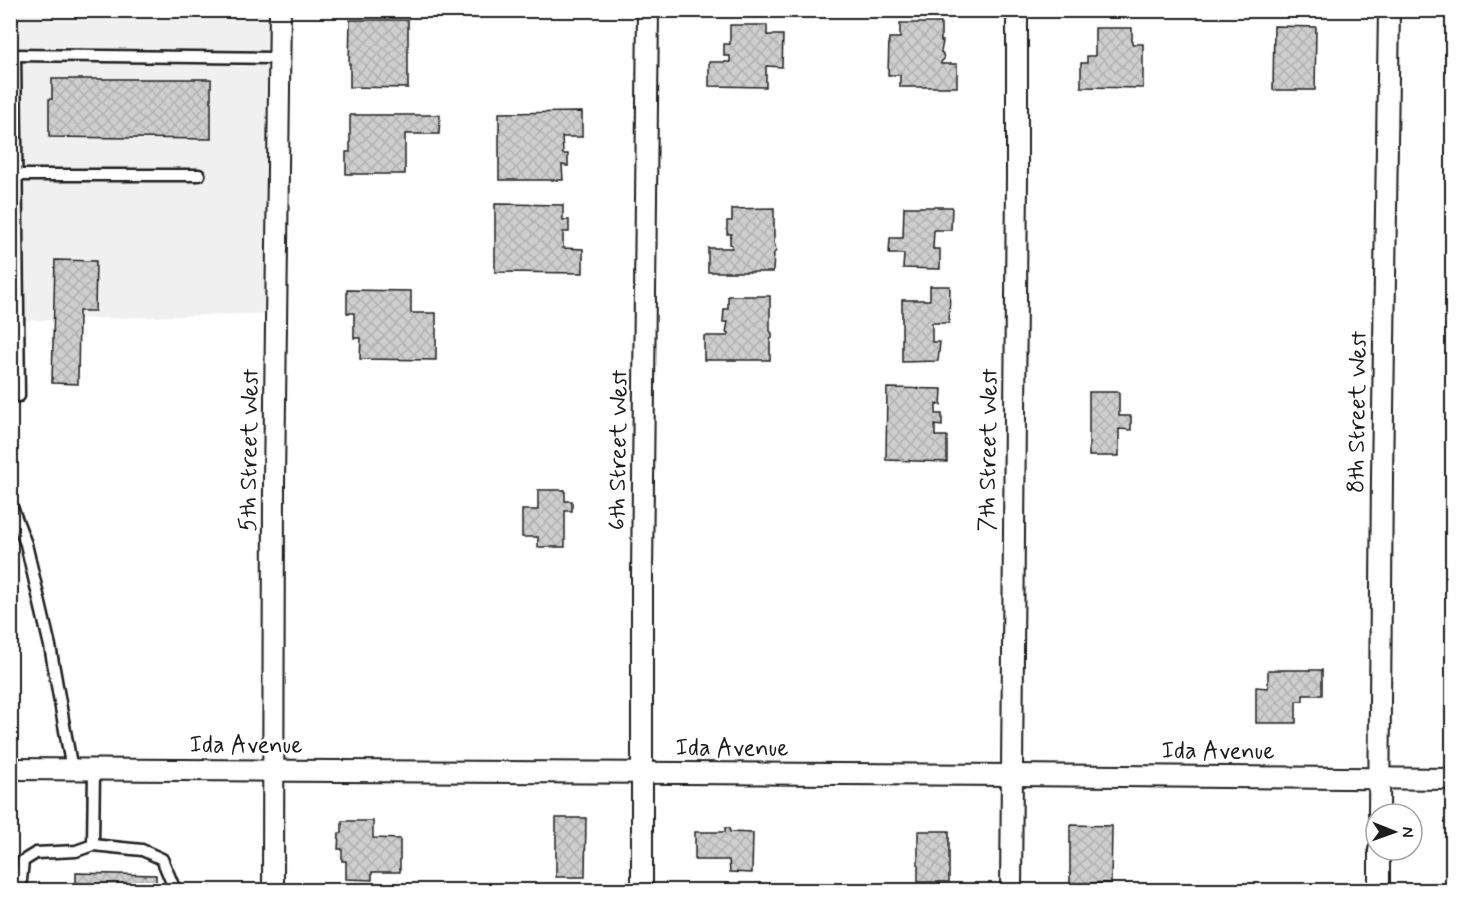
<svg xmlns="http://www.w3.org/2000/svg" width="1463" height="901" font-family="Mynerve,sans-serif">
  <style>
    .built { fill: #f0f0f0 }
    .building { fill: url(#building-cross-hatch); stroke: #1c1c1c; stroke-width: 1.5 }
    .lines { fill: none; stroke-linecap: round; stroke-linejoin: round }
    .lane-casing { stroke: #1c1c1c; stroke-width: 15 }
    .street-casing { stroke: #1c1c1c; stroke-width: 24 }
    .lane { stroke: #fff; stroke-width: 10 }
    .street { stroke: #fff; stroke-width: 20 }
    .labels { text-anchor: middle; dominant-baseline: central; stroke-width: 5; stroke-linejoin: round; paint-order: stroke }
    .street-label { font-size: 24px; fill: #1c1c1c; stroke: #fff }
  </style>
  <defs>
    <pattern id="building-cross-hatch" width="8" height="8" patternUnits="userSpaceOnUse" patternTransform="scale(1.5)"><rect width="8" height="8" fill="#cecece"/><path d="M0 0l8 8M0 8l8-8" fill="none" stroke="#b0b0b0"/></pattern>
  </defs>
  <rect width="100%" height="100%" fill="#fff"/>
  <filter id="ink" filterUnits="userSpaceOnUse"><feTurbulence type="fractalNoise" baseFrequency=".0167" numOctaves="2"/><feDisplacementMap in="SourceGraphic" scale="12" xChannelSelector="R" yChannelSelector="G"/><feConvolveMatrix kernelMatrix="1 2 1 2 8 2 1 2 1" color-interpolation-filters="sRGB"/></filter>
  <g filter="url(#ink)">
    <polygon class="built" points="10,11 281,11 280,313 11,321"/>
    <g class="building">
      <polygon points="350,20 408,20 408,88 350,87 350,64 349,64"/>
      <polygon points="900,23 941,23 941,41 943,41 941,52 943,54 944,59 941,62 941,64 957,64 957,87 900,87 900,75 888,75 889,38 900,38"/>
      <polygon points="730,25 767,25 767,35 783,35 782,67 766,66 766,87 709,86 709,62 730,62 730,56 724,56 724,44 730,44"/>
      <polygon points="1274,26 1316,27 1315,90 1273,90"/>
      <polygon points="1095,28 1132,28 1132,44 1143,44 1143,88 1081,87 1081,63 1087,63 1087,56 1095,56"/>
      <polygon points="52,79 211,79 211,139 49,137 49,99 52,99"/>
      <polygon points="582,112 582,137 562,137 563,154 568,154 568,166 562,165 563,180 499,180 499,113"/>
      <polygon points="350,115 440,115 439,134 405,134 405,174 346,174 346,152 350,152"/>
      <polygon points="495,204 563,205 563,220 569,220 569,232 563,232 563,248 583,249 583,273 495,272"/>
      <polygon points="904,207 952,207 951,230 934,230 933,249 940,249 940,269 903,268 904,254 889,254 890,238 903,238"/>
      <polygon points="774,208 774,243 775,245 776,251 774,253 773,272 708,272 708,248 732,248 732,245 730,244 730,238 732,234 727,234 727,221 732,221 732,209"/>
      <polygon points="55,260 96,261 95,311 79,311 78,384 52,383"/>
      <polygon points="930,286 950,286 949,323 932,323 932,342 940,342 938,361 902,362 902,300 930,300"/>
      <polygon points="347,290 411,291 411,313 436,313 436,360 360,359 361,338 354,338 354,313 347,313"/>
      <polygon points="728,296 770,296 770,331 772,333 772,338 770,340 770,360 704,360 704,336 728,336 728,333 726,332 728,322 723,322 724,309 728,309"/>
      <polygon points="1449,301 1452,301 1452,324 1448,324"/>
      <polygon points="887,388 942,389 941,405 936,404 936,414 942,414 942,426 935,425 935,436 947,436 947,462 886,460"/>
      <polygon points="1089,392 1119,392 1119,416 1131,416 1131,430 1119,429 1119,456 1089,456"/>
      <polygon points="538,490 565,490 565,501 572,501 572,511 565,511 565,547 538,547 538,537 522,537 522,510 538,510"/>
      <polygon points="1268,670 1322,670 1322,695 1303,695 1303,701 1296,701 1296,723 1256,723 1256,687 1268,688"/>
      <polygon points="556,818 586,818 585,877 556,877"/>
      <polygon points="342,821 373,821 373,838 400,839 400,872 372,872 372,880 346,879 346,861 342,861 342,849 338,849 339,833 342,833"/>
      <polygon points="1070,825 1112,826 1111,883 1070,883"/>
      <polygon points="725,828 729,828 730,832 753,833 752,873 730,872 729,860 695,860 695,832 725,832"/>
      <rect x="918" y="831" width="31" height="51"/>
      <polygon points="76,873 156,875 156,890 76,890"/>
    </g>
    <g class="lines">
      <defs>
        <g id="lane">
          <polyline points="11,55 279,58"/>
          <polyline points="17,175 199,175"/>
          <polyline points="10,396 19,396 15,55"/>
          <polyline points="10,502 26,544 50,646 72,770"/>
          <polyline points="93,845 94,770"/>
          <polyline points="20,890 23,861 36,853 76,851 93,845 142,850 162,859 175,890"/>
        </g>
        <g id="street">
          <polyline points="10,769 1013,775 1452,779"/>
          <polyline points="1379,814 1382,477 1389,10"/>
          <polyline points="273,890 274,482 280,10"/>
          <polyline points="642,890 642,575 648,10"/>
          <polyline points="1011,890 1017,177 1017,10"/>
          <polyline points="1379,890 1379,850"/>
        </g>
      </defs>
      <use href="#lane" class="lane-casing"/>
      <use href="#street" class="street-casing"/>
      <use href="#lane" class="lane"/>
      <use href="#street" class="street"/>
    </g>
  </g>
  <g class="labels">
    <g class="street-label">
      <text transform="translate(1358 412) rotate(-89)">8th Street West</text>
      <text transform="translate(250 450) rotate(-89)">5th Street West</text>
      <text transform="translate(619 450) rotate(-89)">6th Street West</text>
      <text transform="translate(989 450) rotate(-89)">7th Street West</text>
      <text x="246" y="745">Ida Avenue</text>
      <text x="732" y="748">Ida Avenue</text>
      <text x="1218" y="751">Ida Avenue</text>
    </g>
  </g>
  <rect width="1463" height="901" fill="none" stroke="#fff" stroke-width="36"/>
  <rect x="18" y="18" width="1427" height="865" fill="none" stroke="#1c1c1c" stroke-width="2" filter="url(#ink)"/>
  <g transform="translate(1394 832) rotate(91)"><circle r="28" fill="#ffffff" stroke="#a4a4a4" stroke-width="1.5"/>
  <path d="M0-4.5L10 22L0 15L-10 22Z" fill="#1c1c1c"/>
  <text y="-9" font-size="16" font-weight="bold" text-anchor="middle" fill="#1c1c1c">N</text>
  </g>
</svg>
